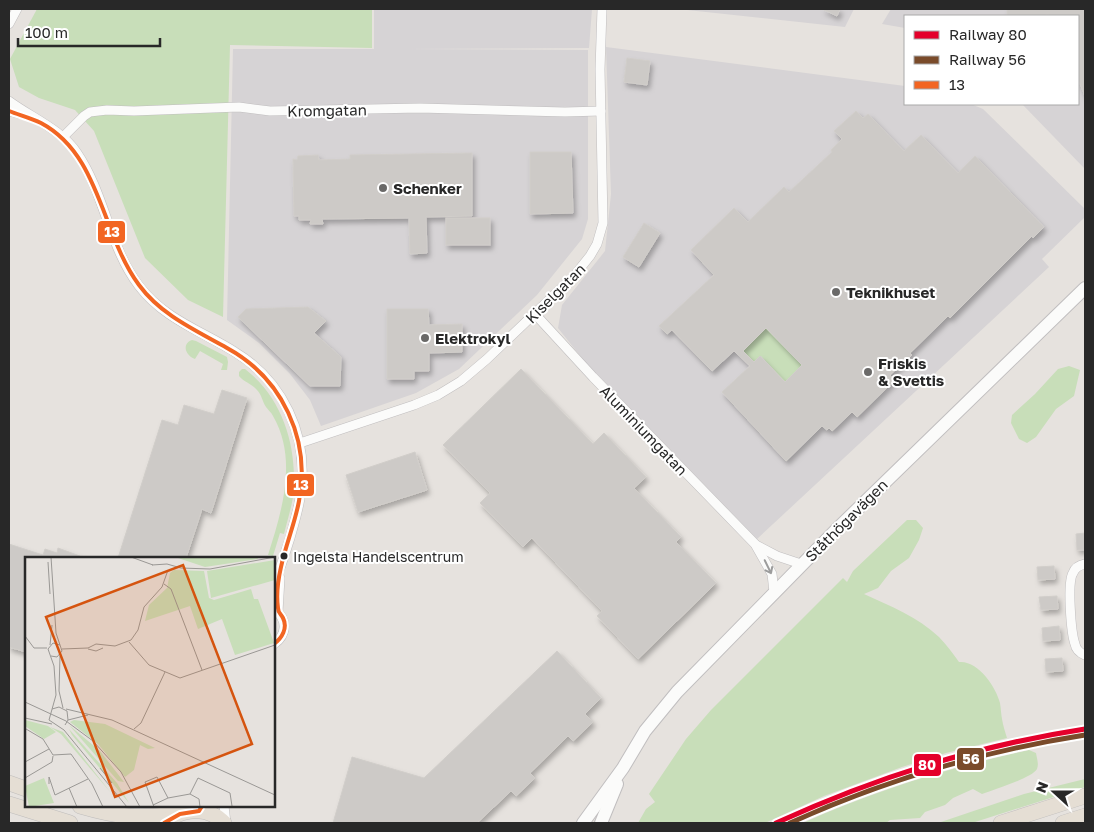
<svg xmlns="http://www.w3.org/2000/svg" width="1094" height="832" font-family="'Golos Text',sans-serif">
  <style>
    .industrial { fill: #d6d3d5 }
    .green { fill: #c8deb9 }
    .building { fill: #cdcac7; stroke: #d1ceca; fill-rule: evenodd; filter: url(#shadow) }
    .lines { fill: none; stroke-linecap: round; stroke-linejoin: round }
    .minor-casing { stroke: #c0bebf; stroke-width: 10 }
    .secondary-casing { stroke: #c0bebf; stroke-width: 14 }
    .trunk-casing { stroke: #bfbdbc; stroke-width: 16 }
    .minor { stroke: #fbfbfa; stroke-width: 9 }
    .secondary { stroke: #fbfbfa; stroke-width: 12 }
    .trunk { stroke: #e5ded4; stroke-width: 15 }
    .bus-1-casing { stroke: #fff; stroke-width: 8 }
    .bus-1 { stroke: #f26522; stroke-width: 4 }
    .rail-1-casing { stroke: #fff; stroke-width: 9 }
    .rail-2-casing { stroke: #fff; stroke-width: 9 }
    .rail-1 { stroke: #e4002b; stroke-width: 5 }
    .rail-2 { stroke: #7a4b2a; stroke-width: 5 }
    .oneway { stroke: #9c9c9c }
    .poi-dot { fill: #6a6968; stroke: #fff; stroke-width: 2 }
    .bus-dot { fill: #282828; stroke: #fff; stroke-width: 2 }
    .labels { text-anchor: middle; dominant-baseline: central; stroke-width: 4; stroke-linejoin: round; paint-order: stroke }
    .bus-label { font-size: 14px; fill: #282828; stroke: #fff; text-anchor: start }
    .street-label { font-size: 15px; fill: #282828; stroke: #fff }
    .poi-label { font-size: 15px; font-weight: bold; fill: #282828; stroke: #fff; text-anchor: start }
    .inset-road { fill: none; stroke: #9a9895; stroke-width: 1 }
    .view { fill: #d5540f; fill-opacity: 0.15; stroke: #d5540f; stroke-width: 2.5 }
    .inset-edge { fill: none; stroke: #282828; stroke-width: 2.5 }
    .line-badge { stroke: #fff; stroke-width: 2 }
    .badge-label { font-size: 14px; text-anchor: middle; font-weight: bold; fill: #fff }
  </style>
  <defs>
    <filter id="shadow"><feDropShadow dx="2.5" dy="4" stdDeviation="2.5" flood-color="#0004"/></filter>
  </defs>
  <rect width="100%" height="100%" fill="#e6e2de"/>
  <g class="industrial">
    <polygon points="374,9 592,9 589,48 405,49 588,50 588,219 582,239 537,295 459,369 416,393 321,426 310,400 290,374 259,343 227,320 233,49 374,49"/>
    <polygon points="678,9 854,9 845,27"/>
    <polygon points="891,9 1085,9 1085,169 1022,104 1078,104 1078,16 905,16 905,28 882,24"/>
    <polygon points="606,47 905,86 905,104 971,104 983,109 1085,209 1085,217 1042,259 1049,267 757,539 585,362 558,328 562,305 605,251 611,194"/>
  </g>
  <g class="green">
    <polygon points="37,9 372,9 372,48 230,45 223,317 188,300 145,258 94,131 75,110 39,98 19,87 10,59"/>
    <polygon points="766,328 802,365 785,382 761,356 754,362 743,351"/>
    <path d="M192 340 196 341 227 357 228 362 227 370H221L223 364 200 351 195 359C186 356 181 344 192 340Z"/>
    <polygon points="1069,366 1080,370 1074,396 1056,409 1036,437 1027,443 1019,439 1011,423 1012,415 1035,394 1058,369"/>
    <path d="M242 369H245C284 399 298 449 293 497 291 509 287 522 284 534L280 533 273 556 268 555C282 511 298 459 273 416 271 412 268 410 266 407 262 401 262 395 257 390 252 384 244 382 239 376V372Z"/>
    <path d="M907 520H916L923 528 919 540 909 558 891 571 878 588 864 594C890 606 918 617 939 637 947 645 953 654 959 662 978 660 996 687 1000 703 1001 709 1001 714 1002 719 1003 725 1005 732 1007 738L946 753 902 767 824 796 765 823H638L646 809 655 802 649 794 686 739 711 710 843 578 847 582 853 571Z"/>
    <path d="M1029 750 1036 753C1037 759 1039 764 1037 769 1032 778 993 790 982 794L973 789 953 798 945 805 925 812 920 818 890 820 886 823H803C876 790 951 767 1029 750Z"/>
    <polygon points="1085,779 1085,787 972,823 938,823 1024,794"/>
  </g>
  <g class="building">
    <polygon points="822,9 840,9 837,16"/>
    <polygon points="1007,9 1085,9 1085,96 1078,79 1078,16 1049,16 1048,14 1043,16 1007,16"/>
    <polygon points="627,58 650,61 647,85 624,82"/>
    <path d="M856 111 863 118 868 114 904 151 921 135 958 173 975 156 1044 227 1033 238 1032 236 950 318 948 316 910 353 912 355 890 375 895 380 857 417 852 412 832 431 829 428 827 430 822 426 786 461 722 392 750 366 734 351 712 371 672 330 667 334 659 326 714 275 691 250 734 208 748 222 784 187 789 192 832 152 831 150 842 139 834 131ZM766 328 802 365 785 382 760 356 754 362 743 351Z"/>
    <polygon points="530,152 571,152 573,213 530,214"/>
    <polygon points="472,153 472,216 426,217 427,253 410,254 409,218 322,219 323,224 310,224 311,220 299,220 299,216 294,216 293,159 297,160 298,156 318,155 319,160 350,159 350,155"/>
    <rect x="446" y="218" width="44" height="27"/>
    <polygon points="644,223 660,233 639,267 623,257"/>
    <polygon points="308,307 326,321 314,333 341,357 340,386 310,386 238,317 246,309"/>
    <polygon points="387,309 428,309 429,325 462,324 462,352 429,353 429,371 414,371 414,379 387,379"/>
    <polygon points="521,369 593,444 604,433 646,477 634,488 681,537 676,542 716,583 638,659 597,616 602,611 532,538 523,547 480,503 490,493 443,445"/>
    <polygon points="222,390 247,398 211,513 202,509 186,558 118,558 162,420 178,425 184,405 214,414"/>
    <polygon points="415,452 427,490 358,512 346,475"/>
    <polygon points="1085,533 1085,550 1077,550 1076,534"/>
    <polygon points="9,544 43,555 45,549 57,553 58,548 80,556 80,558 26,558 26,652 9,647"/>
    <polygon points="1054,566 1055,579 1038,580 1037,567"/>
    <polygon points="1057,596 1058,609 1041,610 1039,597"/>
    <polygon points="1059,626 1060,640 1043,641 1042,628"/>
    <polygon points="557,651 601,698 585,714 593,722 573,741 568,736 530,773 535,778 516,796 511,791 477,823 333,823 352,757 424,778"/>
    <polygon points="1062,658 1063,671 1046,672 1045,659"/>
  </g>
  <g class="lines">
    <defs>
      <g id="minor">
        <polyline points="9,24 17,9"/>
        <path d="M9 101C32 118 61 129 77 153 105 194 109 247 139 286 164 319 202 331 235 352 283 381 308 435 301 490 300 506 294 523 290 538 285 554 280 569 274 584"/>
        <polyline points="9,111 24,115"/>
        <polyline points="63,137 84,116 90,112 107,110 134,111 239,107 270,111 420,108 565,112 601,111"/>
        <polyline points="535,314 593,377 755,544 772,574 774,592"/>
        <polyline points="300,443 414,405 438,395 461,381 487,359 574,276 590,256 597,244 603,223 600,69 602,9"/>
        <polyline points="756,545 777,556 801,564"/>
        <path d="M1085 564C1080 565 1075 567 1073 573 1067 582 1071 633 1075 644 1076 650 1080 653 1085 655"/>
        <polyline points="278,612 280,578"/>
        <path d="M274 644C287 635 288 619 274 609"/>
        <polyline points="224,806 226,823"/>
      </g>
      <g id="secondary">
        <polyline points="583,823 623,768 645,731 677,692 838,528 1085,288"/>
        <polyline points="601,823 617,784"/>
      </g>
      <g id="trunk">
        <polyline points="9,783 26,789"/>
        <polyline points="9,804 70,823"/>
        <path d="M80 806C118 817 137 819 177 814"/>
        <path d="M169 819C187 808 209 807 224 823"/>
        <polyline points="1001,823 1085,796"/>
        <polyline points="1063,823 1085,816"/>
      </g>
    </defs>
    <use href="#minor" class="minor-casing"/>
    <use href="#secondary" class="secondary-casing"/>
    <use href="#trunk" class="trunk-casing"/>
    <use href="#minor" class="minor"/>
    <use href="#secondary" class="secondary"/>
    <use href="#trunk" class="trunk"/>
    <defs>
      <g id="bus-1">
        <path d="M9 111C19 115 31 118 41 123 101 155 101 234 139 285 161 315 195 330 227 348 282 378 311 439 299 501 295 523 286 544 281 567 278 580 276 594 278 608 278 613 281 614 283 618 288 628 282 638 274 644"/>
        <polyline points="164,823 180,814 199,811 202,806"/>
      </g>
    </defs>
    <use href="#bus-1" class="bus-1-casing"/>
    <use href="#bus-1" class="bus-1"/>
    <defs>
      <path id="rail-1" d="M776 823C877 777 975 746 1085 729"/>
      <path id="rail-2" d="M790 823C885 780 983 751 1085 735"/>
    </defs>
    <use href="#rail-1" class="rail-1-casing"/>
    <use href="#rail-2" class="rail-2-casing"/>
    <use href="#rail-1" class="rail-1"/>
    <use href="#rail-2" class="rail-2"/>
  </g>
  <defs><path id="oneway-shaft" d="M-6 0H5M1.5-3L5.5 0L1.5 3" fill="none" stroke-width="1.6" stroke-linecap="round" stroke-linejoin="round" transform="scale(1.25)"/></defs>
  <use class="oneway" href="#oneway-shaft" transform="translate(768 567) rotate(64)"/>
  <g class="poi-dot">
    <circle cx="383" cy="188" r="5"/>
    <circle cx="836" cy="292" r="5"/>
    <circle cx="425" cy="338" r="5"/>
    <circle cx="868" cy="372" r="5"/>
  </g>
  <circle class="bus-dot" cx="284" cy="556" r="4.5"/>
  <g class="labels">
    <g class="bus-label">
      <text x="293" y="556">Ingelsta Handelscentrum</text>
    </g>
    <g class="street-label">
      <text transform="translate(327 110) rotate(-1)">Kromgatan</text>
      <text transform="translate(555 293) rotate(-45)">Kiselgatan</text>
      <text transform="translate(644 430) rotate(46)">Aluminiumgatan</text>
      <text transform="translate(846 520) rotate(-45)">Ståthögavägen</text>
    </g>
    <g class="poi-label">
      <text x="393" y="188">Schenker</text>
      <text x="846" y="292">Teknikhuset</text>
      <text x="435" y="338">Elektrokyl</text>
      <text x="878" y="363">Friskis<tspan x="878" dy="17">&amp; Svettis</tspan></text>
    </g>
  </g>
  <g transform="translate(25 557)">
    <rect width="250" height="250" fill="#e6e2de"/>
    <path d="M109 0H232L233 2 180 10 153 1ZM250 3V23L186 41 182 14ZM149 13 179 14 184 41 189 43 226 32 229 42H233L249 86 210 98 197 62 173 72 165 49 120 64 124 48 142 31 145 16ZM0 163 23 169 31 175 19 182 0 169ZM49 163 80 167 130 191 123 192 115 188 109 213 100 220 73 187 45 165ZM44 168 75 194 99 225 93 224ZM25 170 38 175 86 236 36 177ZM44 172 92 226 104 246 47 178ZM19 221 29 246 4 250 0 229Z" fill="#c8deb9"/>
    <path class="inset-road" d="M106 0 128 8M23 5 25 37M127 8 142 7 156 11 185 12 250 0M139 27 146 32 177 113M0 79 9 91H22M104 85 124 108 155 121 250 88M25 88 27 68M35 88 28 86 23 92 29 109 31 138 24 163 39 173 102 250M37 92 63 91 71 87 90 89 106 83 113 73 119 50 137 30 143 13M63 92 71 94 78 91M26 99 32 100 37 94 31 76 26 0M35 99 34 134 38 151M0 145 41 164 68 184 96 215 115 250M27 152 34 150 42 154 43 163 40 168M41 152 87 163 250 238M0 161 27 167M43 163 63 158M1 172 18 182 28 198 46 197 67 227 78 250M109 172 116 166 140 115M0 205 24 192M75 211 87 226M0 221 27 205 28 199M24 227V220L30 238 63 222M44 231 52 250M165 237 173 221 205 236 207 249M165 237 174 242 175 250M128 248 143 241 165 237M129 250 120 225 132 220 143 241M198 250H214"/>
    <path class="view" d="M158 8 227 187 90 240 21 60Z"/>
    <rect width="250" height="250" class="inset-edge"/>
  </g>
  <g class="line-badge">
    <rect x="97" y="220" width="29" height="24" rx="5" fill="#f26522"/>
    <rect x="286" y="473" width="29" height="24" rx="5" fill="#f26522"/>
    <rect x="956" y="747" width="29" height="24" rx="5" fill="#7a4b2a"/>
    <rect x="913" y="753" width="29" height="24" rx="5" fill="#e4002b"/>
  </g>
  <g class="badge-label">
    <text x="112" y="237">13</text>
    <text x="301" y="490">13</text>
    <text x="971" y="764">56</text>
    <text x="927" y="770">80</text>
  </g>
  <rect width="1094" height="832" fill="none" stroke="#282828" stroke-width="20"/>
  <rect x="904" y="15" width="175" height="90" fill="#ffffff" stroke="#a9a9a9"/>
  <rect x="914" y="31" width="25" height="8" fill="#e4002b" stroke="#a9a9a9"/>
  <text x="949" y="40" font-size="15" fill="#282828">Railway 80</text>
  <rect x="914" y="56" width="25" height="8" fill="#7a4b2a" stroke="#a9a9a9"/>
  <text x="949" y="65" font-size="15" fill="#282828">Railway 56</text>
  <rect x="914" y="81" width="25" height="8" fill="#f26522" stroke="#a9a9a9"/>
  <text x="949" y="90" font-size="15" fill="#282828">13</text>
  <g transform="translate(1054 792) rotate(291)" stroke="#ffffff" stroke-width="4" paint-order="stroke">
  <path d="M0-4L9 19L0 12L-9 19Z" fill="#282828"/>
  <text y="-8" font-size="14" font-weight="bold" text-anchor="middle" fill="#282828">N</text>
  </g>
  <path d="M18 38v8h142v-8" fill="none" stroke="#282828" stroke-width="2.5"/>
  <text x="25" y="38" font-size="15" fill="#282828" stroke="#ffffff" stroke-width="4" paint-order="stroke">100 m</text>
</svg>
